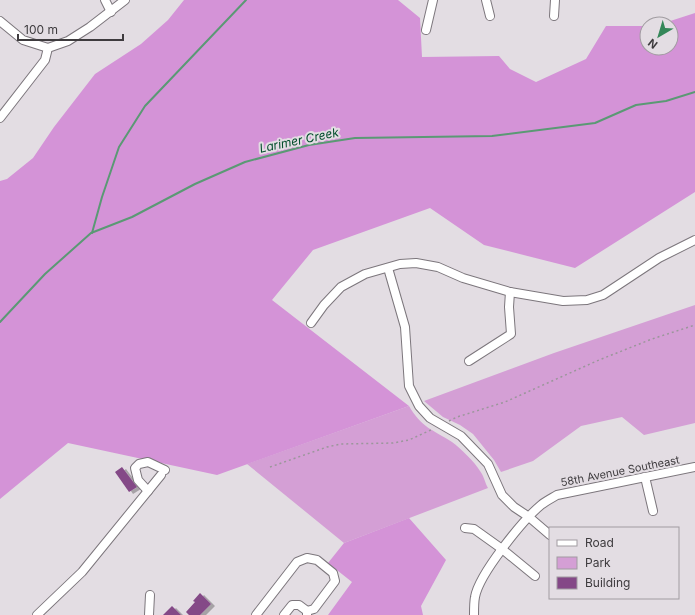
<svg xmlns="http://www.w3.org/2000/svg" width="695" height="615" font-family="Inter,sans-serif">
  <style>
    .green { fill: #d49fd5 }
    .forest { fill: #d493d7 }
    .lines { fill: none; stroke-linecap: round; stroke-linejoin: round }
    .stream { stroke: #5a9974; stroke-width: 2 }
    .building { fill: #844887; filter: url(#shadow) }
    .minor-casing { stroke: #7c767c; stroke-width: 10 }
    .path { stroke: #9b969b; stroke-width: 1.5; stroke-dasharray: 2 3; stroke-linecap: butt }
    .minor { stroke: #fff; stroke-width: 8 }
    .labels { text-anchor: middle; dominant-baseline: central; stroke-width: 4; stroke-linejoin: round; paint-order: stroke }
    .street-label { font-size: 11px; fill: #3e3b3e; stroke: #e3dde3 }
    .water-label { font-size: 12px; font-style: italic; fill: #034e2c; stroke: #e3dde3 }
  </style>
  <defs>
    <filter id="shadow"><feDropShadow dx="4" dy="2" stdDeviation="0" flood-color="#0004"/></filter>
  </defs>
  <rect width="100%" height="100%" fill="#e3dde3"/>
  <g class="green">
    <polygon points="695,305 695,423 644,435 622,417 581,426 533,461 501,472 494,460 473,434 460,425 443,417 424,401 554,353"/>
    <path d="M409 406C421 427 433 430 452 442 460 448 475 462 480 471 484 476 485 483 488 488L344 543 247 464Z"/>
  </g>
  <g class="forest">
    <polygon points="184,0 398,0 420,18 422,57 499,56 510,69 536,82 586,59 606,26 647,26 647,48 671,48 671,24 661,24 695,13 695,192 575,268 484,245 430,208 313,250 272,300 409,406 217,475 68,443 0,499 0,181 7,179 33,158 54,127 95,74 141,44 168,20"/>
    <polygon points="409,518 446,560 421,606 423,615 328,615 352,582 328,563 344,543"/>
  </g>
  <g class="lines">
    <g class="stream">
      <polyline points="92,233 102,197 119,147 145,106 246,0"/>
      <polyline points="0,322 45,274 91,233 132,217 195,184 245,162 309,145 355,138 492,136 595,123 636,105 666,101 695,92"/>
    </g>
  </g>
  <g class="building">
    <polygon points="122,467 137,487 129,492 115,472"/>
    <polygon points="200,593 211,604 200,615 189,615 186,612 195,602 193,601"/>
    <polygon points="172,606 181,615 163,615"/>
  </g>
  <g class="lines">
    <defs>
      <g id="minor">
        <polyline points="105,0 111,12"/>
        <polyline points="486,0 490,16"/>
        <polyline points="554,16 555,0"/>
        <polyline points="0,21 23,40 48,48"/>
        <polyline points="426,30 433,0"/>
        <polyline points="0,118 45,60 48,48 68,41 90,27 125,0"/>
        <polyline points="388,268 405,327 409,386 419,406 430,418 461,436 488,464 502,495 514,507 529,517 550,535"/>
        <polyline points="311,323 324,305 341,287 365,274 400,264 416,263 438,267 463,278 510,292 563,301 587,300 603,295 659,258 695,240"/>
        <polyline points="469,361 511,334 509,307 510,292"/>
        <polyline points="645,477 653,511"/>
        <polyline points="148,491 138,480 135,468 139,464 148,462 165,470"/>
        <polyline points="465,528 474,529 502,549 535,576"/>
        <polyline points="37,615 82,572 161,475"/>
        <polyline points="149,615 150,595"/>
        <polyline points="256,615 297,562 307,558 317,560 333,573 335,581 314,609 307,611"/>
        <polyline points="284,615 292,605 299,605 307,611 307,615"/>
        <path d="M474 615C474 609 474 602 475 597 479 574 523 520 541 505 546 501 552 498 557 495L695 467"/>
      </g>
    </defs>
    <use href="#minor" class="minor-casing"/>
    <g class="path">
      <polyline points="449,421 457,417 505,402 599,360 652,339 695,325"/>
      <polyline points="270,467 327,447 341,444 393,443 409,440 433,429"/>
    </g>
    <use href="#minor" class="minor"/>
  </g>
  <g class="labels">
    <g class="street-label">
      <text transform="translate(620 471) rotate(-11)">58th Avenue Southeast</text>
    </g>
    <g class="water-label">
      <text transform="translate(299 140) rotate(-12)">Larimer Creek</text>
    </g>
  </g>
  <rect x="549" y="527" width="130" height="72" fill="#e3dde3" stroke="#a19ca1"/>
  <rect x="557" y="540" width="20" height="6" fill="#ffffff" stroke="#a19ca1"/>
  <text x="585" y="547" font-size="12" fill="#3e3b3e">Road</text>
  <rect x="557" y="557" width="20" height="12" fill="#d49fd5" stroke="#a19ca1"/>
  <text x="585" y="567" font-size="12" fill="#3e3b3e">Park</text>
  <rect x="557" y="577" width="20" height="12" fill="#844887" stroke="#a19ca1"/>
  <text x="585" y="587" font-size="12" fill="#3e3b3e">Building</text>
  <g transform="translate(659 36) rotate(218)"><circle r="19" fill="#e3dde3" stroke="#a19ca1"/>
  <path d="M0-3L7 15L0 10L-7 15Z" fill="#348759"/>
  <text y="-6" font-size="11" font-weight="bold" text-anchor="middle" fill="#3e3b3e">N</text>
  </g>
  <path d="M18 34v6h105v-6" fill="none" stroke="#3e3b3e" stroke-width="2"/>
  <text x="24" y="34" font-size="12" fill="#3e3b3e" stroke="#e3dde3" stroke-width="3" paint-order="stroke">100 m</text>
</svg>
